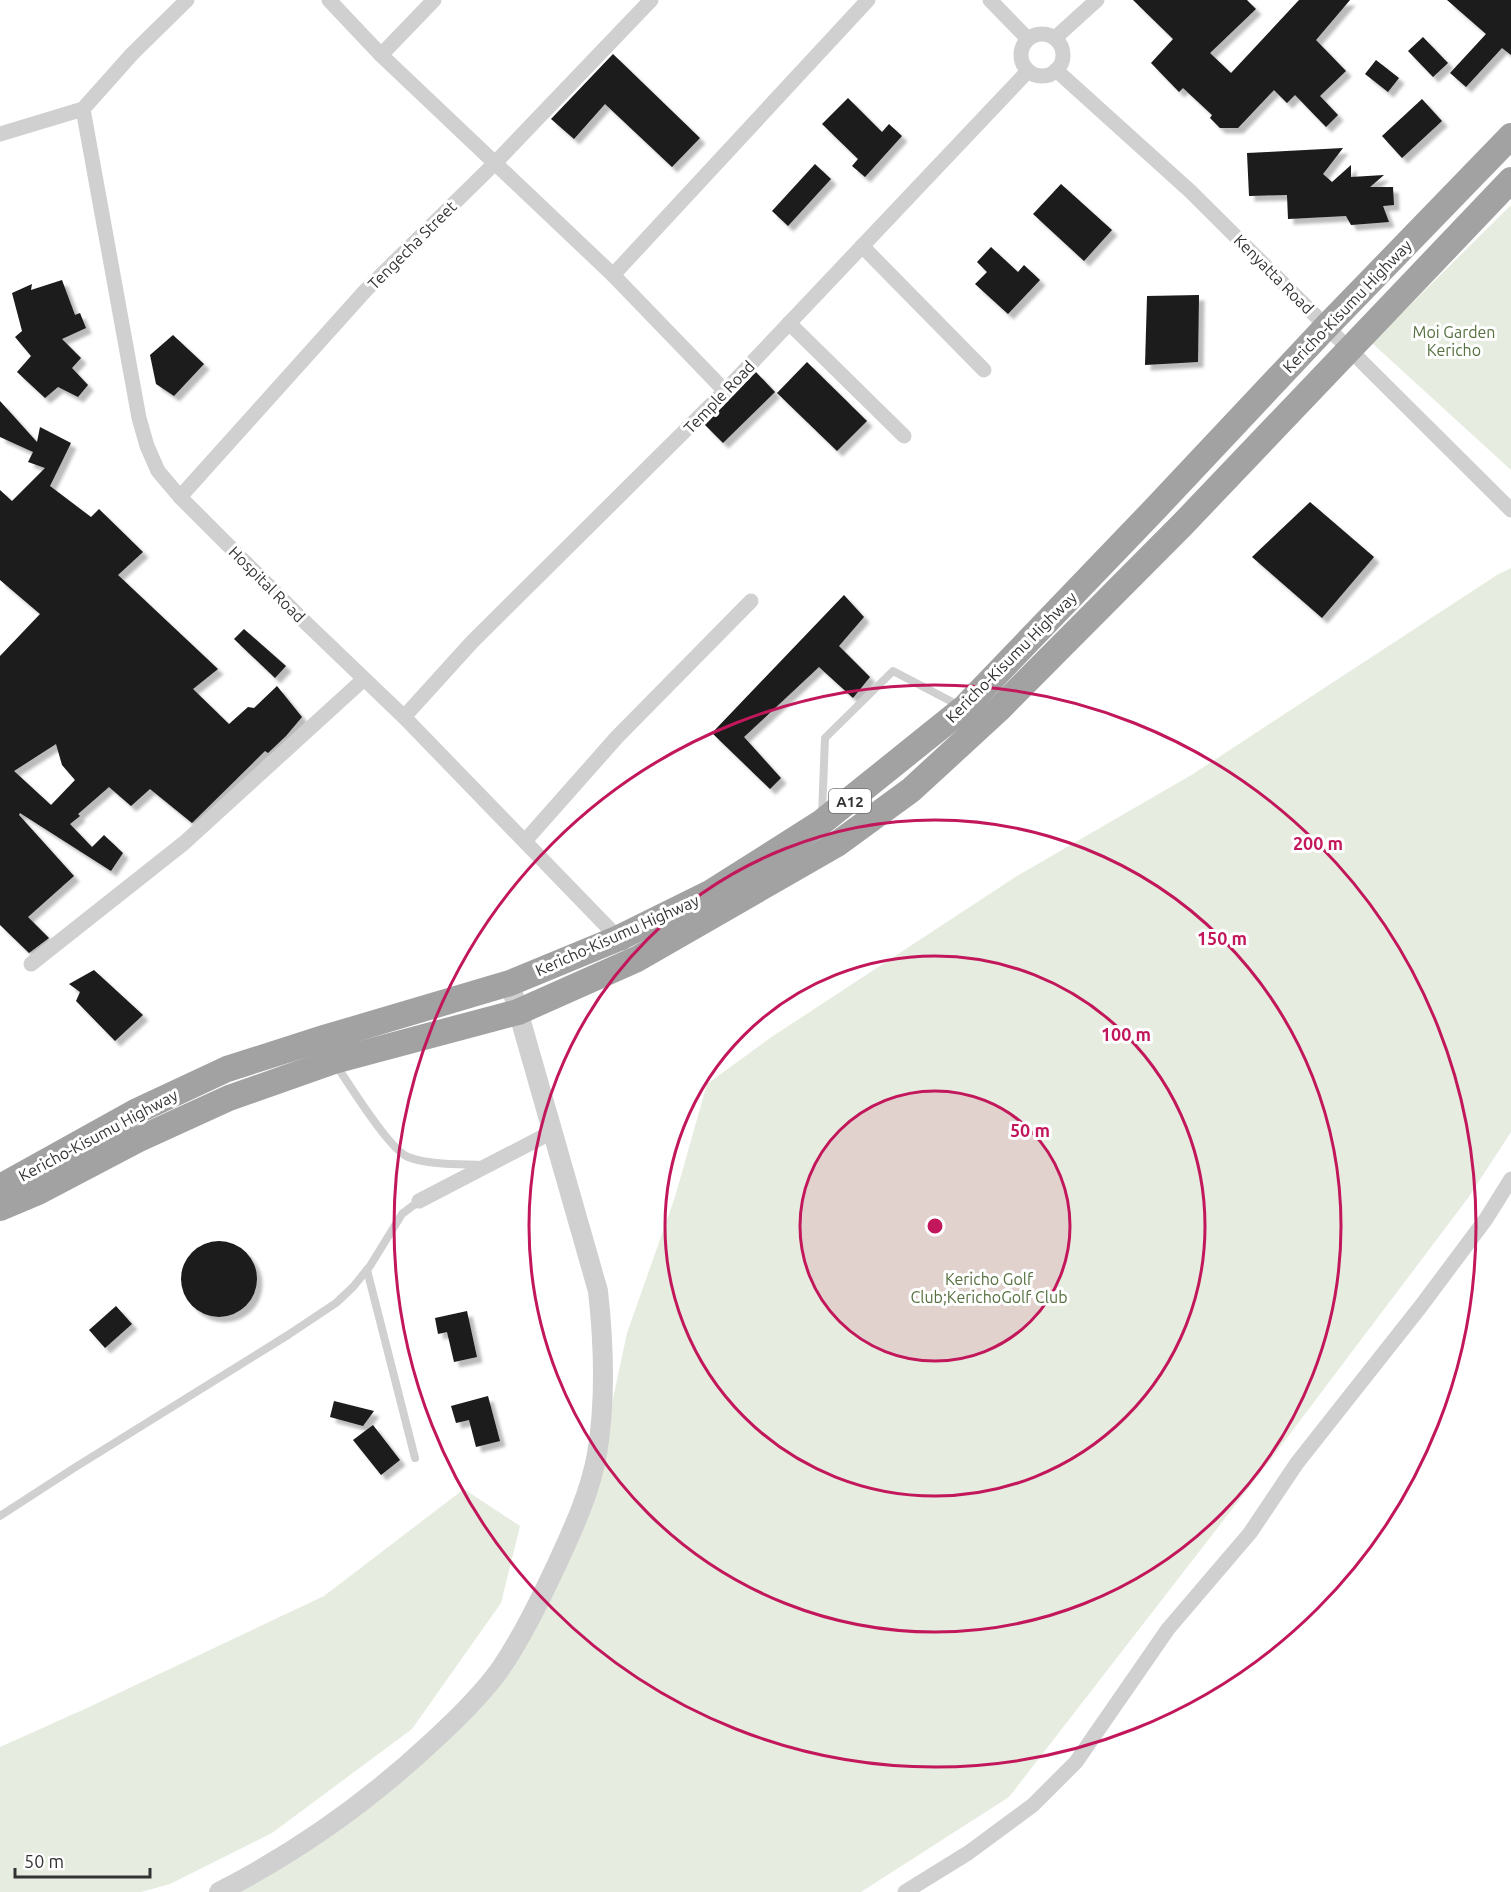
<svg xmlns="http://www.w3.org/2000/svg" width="1511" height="1892" font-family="Ubuntu,sans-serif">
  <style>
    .green { fill: #e6ecdf }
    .building { fill: #1a1a1a; fill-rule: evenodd; filter: url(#shadow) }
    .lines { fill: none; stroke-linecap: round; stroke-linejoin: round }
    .service { stroke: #d0d0d0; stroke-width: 8 }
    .minor { stroke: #d0d0d0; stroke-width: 15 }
    .tertiary { stroke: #d0d0d0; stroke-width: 20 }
    .trunk { stroke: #a2a2a2; stroke-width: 26 }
    .ring { fill: none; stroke: #c2185b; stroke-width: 3 }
    .labels { text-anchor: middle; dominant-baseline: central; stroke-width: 6; stroke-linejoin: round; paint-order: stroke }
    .shield { fill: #fff; stroke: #707070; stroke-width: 1.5 }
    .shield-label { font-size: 15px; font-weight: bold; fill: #333 }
    .street-label { font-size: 16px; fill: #333; stroke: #fff }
    .park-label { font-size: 16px; fill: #56703f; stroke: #fff }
    .centre { fill: #c2185b; stroke: #fff; stroke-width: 3 }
    .ring-label { font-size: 18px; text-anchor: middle; font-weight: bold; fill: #c2185b; stroke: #fff; stroke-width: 6; stroke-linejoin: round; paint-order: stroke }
  </style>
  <defs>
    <filter id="shadow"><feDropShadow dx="5.5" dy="5.5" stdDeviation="1.5" flood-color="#0004"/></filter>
  </defs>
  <rect width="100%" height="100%" fill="#fff"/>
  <g class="green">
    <polygon points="1511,205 1511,470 1372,343"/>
    <polygon points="1511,568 1511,1132 1468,1198 1271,1459 1009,1797 861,1892 227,1892 262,1873 505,1672 601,1455 627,1333 675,1197 707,1084 770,1038 1017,876 1193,774 1497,575"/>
    <polygon points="464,1489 520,1526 501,1603 412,1729 272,1833 170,1884 141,1892 0,1892 0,1747 87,1708 324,1596"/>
  </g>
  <g class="building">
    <polygon points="1133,0 1247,0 1256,9 1210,53 1231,73 1299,0 1350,0 1316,40 1346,71 1320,96 1338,115 1326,127 1295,95 1287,103 1274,90 1238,128 1220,128 1210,118 1212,115 1183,88 1179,92 1151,63 1173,39"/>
    <polygon points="1447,0 1511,0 1511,55 1502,48 1466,87 1450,73 1486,34"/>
    <polygon points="1423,37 1448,63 1433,77 1408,51"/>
    <polygon points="613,54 700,138 672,167 605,104 574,139 551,119"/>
    <polygon points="1376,60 1399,78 1388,92 1365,74"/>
    <polygon points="848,98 882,132 889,124 902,136 865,177 852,166 858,159 822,124"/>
    <polygon points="1422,99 1442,121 1402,158 1382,136"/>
    <polygon points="1343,148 1323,174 1332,182 1351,165 1351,177 1384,175 1370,187 1393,187 1394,205 1383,206 1389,222 1351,225 1346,216 1288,219 1287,195 1249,196 1247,153"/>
    <polygon points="815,164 831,179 788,226 772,211"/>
    <polygon points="1061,184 1112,230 1084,261 1033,214"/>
    <polygon points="991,247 1018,272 1024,265 1040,280 1008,314 975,284 987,272 977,262"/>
    <polygon points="62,280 75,315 80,313 86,328 62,339 81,358 72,368 88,385 78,397 58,387 45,398 17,372 31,356 15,337 22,331 12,293 32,284 31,290"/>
    <polygon points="1199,295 1198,362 1145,365 1147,296"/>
    <polygon points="173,335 204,364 174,396 156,384 150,355"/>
    <polygon points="807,362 867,421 837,451 777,393"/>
    <polygon points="756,372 775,392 723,443 705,425"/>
    <path d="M0 401 37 442 40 427 71 443 50 486 91 517 99 509 143 552 118 575 218 669 193 689 229 724 248 707 254 708 277 686 302 717 286 736 268 753 265 751 192 823 150 789 131 806 109 787 78 814 80 816 70 824 92 847 104 835 123 853 111 871 20 813 19 815 74 876 28 917 49 938 29 953 0 925V656L40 614 0 580V490L12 501 45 468 28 462 33 452 0 437ZM56 744 62 765 75 780 51 805 14 771Z"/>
    <polygon points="1310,502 1374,557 1322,618 1252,557"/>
    <polygon points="844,595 864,617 839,646 870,677 853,698 819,667 744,737 781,778 770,789 712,733"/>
    <polygon points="244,629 286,666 275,678 234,639"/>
    <polygon points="94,970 143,1015 115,1041 76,1001 80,992 69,984"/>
    <circle cx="219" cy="1279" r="38"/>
    <polygon points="116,1306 132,1324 105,1348 89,1330"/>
    <polygon points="467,1311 477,1357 454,1362 447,1332 438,1334 435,1318"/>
    <polygon points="488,1396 500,1441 476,1447 469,1420 456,1423 451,1406"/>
    <polygon points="334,1401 374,1411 363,1426 330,1417"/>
    <polygon points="373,1425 400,1460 381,1475 353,1440"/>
  </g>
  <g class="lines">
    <g class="service">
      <polyline points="822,815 825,738 893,671 960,706"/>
      <path d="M336 1065C349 1084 389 1149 408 1157 428 1165 460 1164 482 1165"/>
      <polyline points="367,1270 415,1458"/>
      <polyline points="0,1516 74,1468 288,1335 336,1303 353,1287 370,1266 402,1214 419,1201"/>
    </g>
    <g class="minor">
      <polyline points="329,0 381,55 613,275 725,391"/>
      <polyline points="990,0 1028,39"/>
      <circle cx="1042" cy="55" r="21"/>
      <polyline points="1055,38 1097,0"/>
      <polyline points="381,55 434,0"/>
      <polyline points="1056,70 1190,191 1511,510"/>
      <polyline points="83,109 139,418 147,446 158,471 180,497 306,623 404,717 623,943"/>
      <polyline points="83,109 132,54 187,0"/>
      <polyline points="0,134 83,109"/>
      <polyline points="862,246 984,370"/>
      <polyline points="613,275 868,0"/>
      <polyline points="789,323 904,436"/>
      <polyline points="180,497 365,291 494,164 651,0"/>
      <polyline points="404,717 472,642 725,391 1028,71"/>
      <polyline points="525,841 617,737 751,601"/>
      <polyline points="31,964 184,843 364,679"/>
      <polyline points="419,1201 552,1132"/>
      <polyline points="905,1892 968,1853 1033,1805 1076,1762 1168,1629 1250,1533 1297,1463 1421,1306 1486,1219 1511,1179"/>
    </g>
    <path class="tertiary" d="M219 1892C297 1852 369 1801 433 1741 457 1719 482 1695 501 1668 523 1635 540 1600 557 1564 573 1529 590 1493 597 1454 606 1400 604 1345 598 1291L510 983"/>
    <g class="trunk">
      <polyline points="0,1187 135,1112 227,1069 324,1038 510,983 619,938 710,893 822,822 964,708 1154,510 1327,326 1511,136"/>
      <polyline points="0,1208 38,1192 137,1140 229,1098 334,1061 518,1012 637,959 837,844 911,790 998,710 1182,525 1511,180"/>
    </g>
  </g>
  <circle cx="935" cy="1226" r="135" fill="#c2185b" fill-opacity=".12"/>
  <g class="ring">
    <circle cx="935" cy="1226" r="135"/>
    <circle cx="935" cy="1226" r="270"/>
    <circle cx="935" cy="1226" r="406"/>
    <circle cx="935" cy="1226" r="541"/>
  </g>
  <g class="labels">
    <rect class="shield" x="829" y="789" width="42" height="24" rx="4.5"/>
    <g class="shield-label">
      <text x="850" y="801">A12</text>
    </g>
    <g class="street-label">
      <text transform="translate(412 245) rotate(-45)">Tengecha Street</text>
      <text transform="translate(1274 274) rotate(45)">Kenyatta Road</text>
      <text transform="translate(1347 306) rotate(-46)">Kericho-Kisumu Highway</text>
      <text transform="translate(719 397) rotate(-46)">Temple Road</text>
      <text transform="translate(267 584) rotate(45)">Hospital Road</text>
      <text transform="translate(1011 657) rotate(-45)">Kericho-Kisumu Highway</text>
      <text transform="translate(617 935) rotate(-24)">Kericho-Kisumu Highway</text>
      <text transform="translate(98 1135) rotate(-28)">Kericho-Kisumu Highway</text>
    </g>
    <g class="park-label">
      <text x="1454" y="332">Moi Garden<tspan x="1454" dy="18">Kericho</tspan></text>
      <text x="989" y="1279">Kericho Golf<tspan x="989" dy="18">Club;KerichoGolf Club</tspan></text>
    </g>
  </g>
  <circle cx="935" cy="1226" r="9" class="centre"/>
  <g class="ring-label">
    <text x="1318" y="850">200 m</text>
    <text x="1222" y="945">150 m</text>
    <text x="1126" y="1041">100 m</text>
    <text x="1030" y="1137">50 m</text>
  </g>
  <path d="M15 1868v9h135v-9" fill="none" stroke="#333333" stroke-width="3"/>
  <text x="24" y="1868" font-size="18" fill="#333333" stroke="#ffffff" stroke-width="4.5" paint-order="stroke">50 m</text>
</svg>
